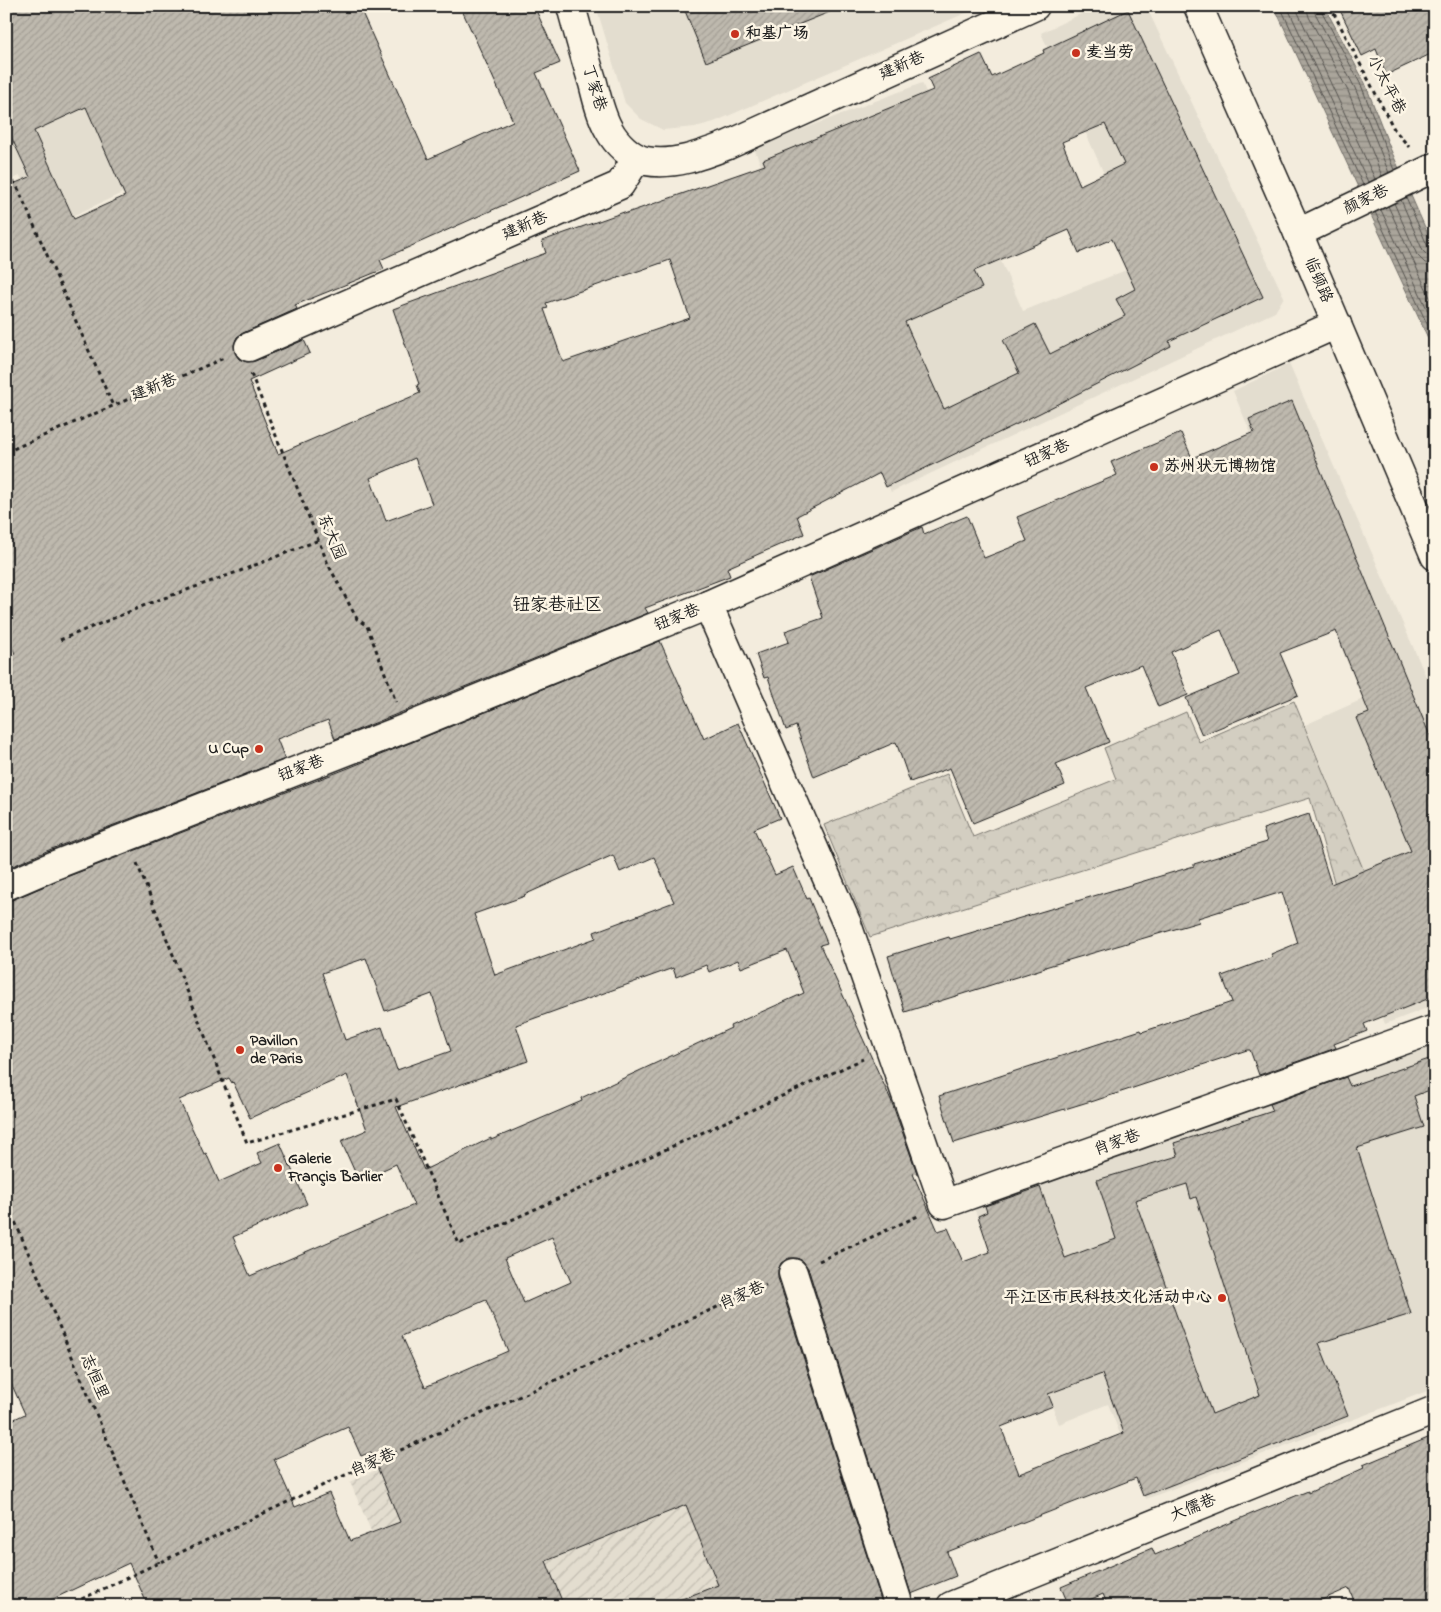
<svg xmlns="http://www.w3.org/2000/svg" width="1441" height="1612" font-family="'Indie Flower','LXGW WenKai TC',sans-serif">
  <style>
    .built { fill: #e3ddcf }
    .industrial { fill: url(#industrial-furrows) }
    .forest { fill: url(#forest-crowns); stroke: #78756e }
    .water { fill: url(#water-rules); stroke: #716e68 }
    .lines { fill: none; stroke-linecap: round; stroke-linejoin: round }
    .shore { stroke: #55534f; stroke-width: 1 }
    .building { fill: url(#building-hatch); stroke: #1c1c1c; fill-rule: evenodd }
    .minor-casing { stroke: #1c1c1c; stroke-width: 31 }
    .major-casing { stroke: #1c1c1c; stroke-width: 31 }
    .path { stroke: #1c1c1c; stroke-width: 3; stroke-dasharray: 4 4; stroke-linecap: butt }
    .minor { stroke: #fcf5e5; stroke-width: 28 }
    .major { stroke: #fcf5e5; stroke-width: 28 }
    .poi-dot { fill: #c8321e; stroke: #fcf5e5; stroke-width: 2 }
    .labels { text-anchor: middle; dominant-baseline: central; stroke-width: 5; stroke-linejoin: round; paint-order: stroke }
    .poi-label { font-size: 16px; font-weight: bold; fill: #1c1c1c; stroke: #fcf5e5; text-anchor: start }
    .street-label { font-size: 16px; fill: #1c1c1c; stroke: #fcf5e5 }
    .neighbourhood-label { font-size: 18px; fill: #1c1c1c; stroke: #fcf5e5 }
  </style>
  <defs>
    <pattern id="industrial-furrows" width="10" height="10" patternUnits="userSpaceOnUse" patternTransform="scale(1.25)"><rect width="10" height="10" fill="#e3ddcf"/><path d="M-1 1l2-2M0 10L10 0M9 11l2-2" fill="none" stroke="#c2bdb1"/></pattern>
    <pattern id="forest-crowns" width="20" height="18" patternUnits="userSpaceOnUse" patternTransform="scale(1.25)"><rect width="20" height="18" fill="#d3cec1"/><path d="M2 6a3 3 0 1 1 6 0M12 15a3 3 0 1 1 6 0" fill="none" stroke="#b5b0a5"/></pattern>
    <pattern id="water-rules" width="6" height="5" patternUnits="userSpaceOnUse" patternTransform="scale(1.25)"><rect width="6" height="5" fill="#aaa59b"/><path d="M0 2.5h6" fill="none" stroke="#8a867e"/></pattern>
    <pattern id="building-hatch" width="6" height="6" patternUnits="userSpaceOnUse" patternTransform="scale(1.25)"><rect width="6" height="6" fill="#beb9ae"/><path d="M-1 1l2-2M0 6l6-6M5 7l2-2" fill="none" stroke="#a39e95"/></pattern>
  </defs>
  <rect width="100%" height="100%" fill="#f3ecdd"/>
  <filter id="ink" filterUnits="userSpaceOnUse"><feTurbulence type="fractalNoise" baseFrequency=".02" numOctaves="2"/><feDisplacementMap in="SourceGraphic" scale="10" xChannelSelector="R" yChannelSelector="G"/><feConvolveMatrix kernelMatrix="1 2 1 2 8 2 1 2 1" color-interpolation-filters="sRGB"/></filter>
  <g filter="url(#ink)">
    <g class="built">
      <polygon points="6,6 65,6 144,183 46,228 20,176 6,182"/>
      <polygon points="596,6 982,6 714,122 695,127 663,130 641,119 625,103"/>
      <polygon points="1097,6 1146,6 1284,297 1275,312 891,492 754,148 922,83 1023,311 1144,263 1041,33"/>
      <polygon points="1289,364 1435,697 1435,1005 1385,1024 1345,918 1366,876 1305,725 1363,699 1233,391"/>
      <polygon points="1435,1042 1435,1388 1146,1499 1108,1404 1059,1424 974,1208 1402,1055"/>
    </g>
    <polygon class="industrial" points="645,1347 836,1606 431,1606 380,1552 350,1482"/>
    <polygon class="forest" points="1294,701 1366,876 1336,888 1310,798 870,937 824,825 947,774 973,837 1116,779 1104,748 1186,712 1199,742"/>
    <polygon class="water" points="1274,6 1324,6 1365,83 1390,148 1435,250 1435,353"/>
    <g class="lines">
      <g class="shore">
        <polyline points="1280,6 1363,185"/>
        <polyline points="1287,6 1368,182"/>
        <polyline points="1295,6 1375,179"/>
        <polyline points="1306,6 1309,17 1348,91 1382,176"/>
        <polyline points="1314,6 1315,13 1355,88 1389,173"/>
        <polyline points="1320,6 1321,10 1361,85 1394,170"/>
        <polyline points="1406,197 1428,247 1431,250 1435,250"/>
        <polyline points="1401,200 1423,251 1428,256 1435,257"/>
        <polyline points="1394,203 1417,255 1425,263 1435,264"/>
        <polyline points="1388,206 1435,308"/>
        <polyline points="1381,210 1435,326"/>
        <polyline points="1375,212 1435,341"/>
      </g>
    </g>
    <g class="building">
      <path d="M6 6H359L428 159 513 121 460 6H534L560 63 536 73 580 171 380 260 384 269 295 305 297 309 243 333 237 337 234 345 235 353 239 359 247 362 255 361 304 340 310 353 249 381 278 454 420 393 417 385 419 384 393 309 546 253 542 241 624 212V214L765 165 763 160 933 90 928 79 981 54 992 77 1044 53 1043 50 1128 10 1263 297 1169 341 1171 346 1040 413 886 487 880 473 797 516 804 534 727 568 730 576 645 608 648 613 335 739 328 720 277 739 285 759 49 850 6 869V657L15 654 6 631V187L30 177 6 126ZM86 107 125 196 74 219 34 131ZM1105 124 1124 164 1080 185 1062 142ZM1069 230 1079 253 1112 239 1135 289 1116 299 1125 316 1050 354 1035 324 1003 340 1019 373 944 409 905 322 982 288 974 271ZM670 260 690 318 563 362 544 309 548 308 546 303ZM415 458 432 504 386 521 370 478Z"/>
      <polygon points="683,6 842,6 842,7 706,62"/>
      <polygon points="1338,6 1435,6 1435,52 1386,75 1376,49 1362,56"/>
      <polygon points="1292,401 1435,748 1435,996 1364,1024 1367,1031 1334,1044 1336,1048 1259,1075 1250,1050 1247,1050 1091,1102 1091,1101 954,1143 939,1096 1141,1030 1142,1032 1232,1002 1222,976 1273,957 1271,954 1298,943 1282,892 1198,918 1199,922 1045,967 1045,968 905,1012 888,956 949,937 950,939 1194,866 1194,864 1267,842 1263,829 1309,814 1331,884 1411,851 1356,718 1369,713 1336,631 1280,653 1298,695 1202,735 1186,698 1240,675 1221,630 1171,652 1188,695 1158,707 1141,665 1086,688 1109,742 1056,764 1065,785 973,823 950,768 910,782 896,742 814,777 796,726 786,730 768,677 764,678 756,654 789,642 785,631 823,618 809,577 922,527 924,534 967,516 984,558 1027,541 1017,517 1117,475 1111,462 1181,433 1192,458 1254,432 1249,419"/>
      <path d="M660 641 704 739 738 723 780 818 754 829 775 875 793 867 807 899 809 898 827 943 820 945 891 1100 917 1173 913 1174 938 1231 948 1228 963 1262 990 1252 978 1216 987 1212 985 1206 1040 1187 1065 1258 1116 1239 1097 1180 1178 1156 1174 1143 1273 1111 1270 1104 1346 1077 1350 1086 1435 1057V1088L1414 1096 1424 1127 1357 1148 1411 1314 1319 1343 1348 1416 1143 1496 1136 1478 947 1552 956 1576 911 1594 808 1268 803 1261 797 1258H789L781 1263 778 1270V1278L882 1603 875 1606H669V1604L718 1585 686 1505 546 1561 564 1606H148L129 1563 38 1606H6V1423L25 1414 6 1372V901L12 900 61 879 346 769ZM613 855 620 872 654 857 674 902 594 932 596 938 495 975 474 914 525 896 524 895ZM787 950 804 993 730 1026 731 1028 581 1098 582 1101 491 1140V1138L424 1170 396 1107 528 1061 516 1025 673 968 676 977 706 965 709 972 738 960 741 968ZM366 958 385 1011 432 994 451 1051 397 1070 382 1027 345 1040 322 973ZM347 1075 367 1130 341 1141 359 1181 396 1164 414 1205 250 1276 233 1237 307 1204 280 1143 257 1153 262 1163 219 1182 206 1153 204 1154 179 1100 229 1078 232 1083 233 1082 250 1118ZM1187 1184 1191 1199 1196 1197 1260 1395 1212 1414 1135 1200ZM552 1237 571 1282 524 1303 505 1258ZM486 1300 508 1351 425 1387 402 1336ZM1102 1374 1124 1433 1019 1474 1001 1427 1053 1406 1048 1394ZM348 1427 361 1456 371 1452 400 1522 350 1541 329 1493 295 1507 274 1459Z"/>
      <polygon points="1435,1435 1435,1606 1356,1606 1349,1588 1308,1606 1108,1606 1103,1594 1076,1606 1069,1606 1061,1587 1152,1548 1155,1555 1256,1512 1308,1491 1308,1493 1364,1468 1363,1465"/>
    </g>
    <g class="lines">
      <defs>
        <g id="minor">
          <polyline points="1298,233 1435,167"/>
          <polyline points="249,347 620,185 637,158"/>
          <polyline points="708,605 847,924 944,1204 1435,1029"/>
          <polyline points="6,886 55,865 406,728 708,605 1337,324"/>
          <polyline points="793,1273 899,1606"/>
          <polyline points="951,1606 1435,1410"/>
        </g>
        <g id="major">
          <path d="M571 6C578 32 585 58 593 83 597 99 601 116 609 130 616 143 631 158 646 161 674 166 702 155 728 145L1035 6"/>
          <polyline points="1198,6 1298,233 1435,556"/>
        </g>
      </defs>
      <use href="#minor" class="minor-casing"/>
      <use href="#major" class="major-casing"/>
      <g class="path">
        <polyline points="1330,6 1394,129 1409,147"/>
        <polyline points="6,177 16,184 113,406"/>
        <polyline points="251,374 328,564 357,619 367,626 396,702"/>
        <polyline points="6,452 224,358"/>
        <polyline points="60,640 153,602 240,571 319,540"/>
        <polyline points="137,863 247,1143 396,1099 459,1244 863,1059"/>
        <polyline points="6,1200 159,1563"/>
        <polyline points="819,1261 918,1216"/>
        <polyline points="67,1606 330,1482 766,1285"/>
      </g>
      <use href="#minor" class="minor"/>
      <use href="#major" class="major"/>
    </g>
  </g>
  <g class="poi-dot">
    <circle cx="735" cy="34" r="5"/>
    <circle cx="1076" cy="53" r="5"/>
    <circle cx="1154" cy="467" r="5"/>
    <circle cx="259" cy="749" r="5"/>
    <circle cx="240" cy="1050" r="5"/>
    <circle cx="278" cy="1168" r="5"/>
    <circle cx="1222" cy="1298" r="5"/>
  </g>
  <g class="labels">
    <g class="poi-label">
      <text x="745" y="34">和基广场</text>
      <text x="1086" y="53">麦当劳</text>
      <text x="1164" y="467">苏州状元博物馆</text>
      <text x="249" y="749" text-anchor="end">U Cup</text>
      <text x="250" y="1041">Pavillon<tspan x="250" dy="18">de Paris</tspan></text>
      <text x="288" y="1159">Galerie<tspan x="288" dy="18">Françis Barlier</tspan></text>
      <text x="1212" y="1298" text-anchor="end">平江区市民科技文化活动中心</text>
    </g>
    <g class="street-label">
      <text transform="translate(902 66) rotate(-24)">建新巷</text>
      <text transform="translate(1386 85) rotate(62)">小太平巷</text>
      <text transform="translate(594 88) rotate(73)">丁家巷</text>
      <text transform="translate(1366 200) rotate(-26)">颜家巷</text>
      <text transform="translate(525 226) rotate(-24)">建新巷</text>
      <text transform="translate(1318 280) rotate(67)">临顿路</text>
      <text transform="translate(154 388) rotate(-23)">建新巷</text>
      <text transform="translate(1047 454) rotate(-24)">钮家巷</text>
      <text transform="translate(331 537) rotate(68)">东大园</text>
      <text transform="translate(677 618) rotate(-22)">钮家巷</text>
      <text transform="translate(301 769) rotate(-21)">钮家巷</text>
      <text transform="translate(1117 1143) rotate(-20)">肖家巷</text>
      <text transform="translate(742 1296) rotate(-24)">肖家巷</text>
      <text transform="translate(94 1377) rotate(67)">志恒里</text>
      <text transform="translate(373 1463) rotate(-24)">肖家巷</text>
      <text transform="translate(1193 1508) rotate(-22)">大儒巷</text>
    </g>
    <g class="neighbourhood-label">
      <text x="557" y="606">钮家巷社区</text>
    </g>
  </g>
  <rect width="1441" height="1612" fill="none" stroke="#fcf5e5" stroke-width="25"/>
  <rect x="12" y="12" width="1416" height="1587" fill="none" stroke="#1c1c1c" stroke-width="2" filter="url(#ink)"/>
</svg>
